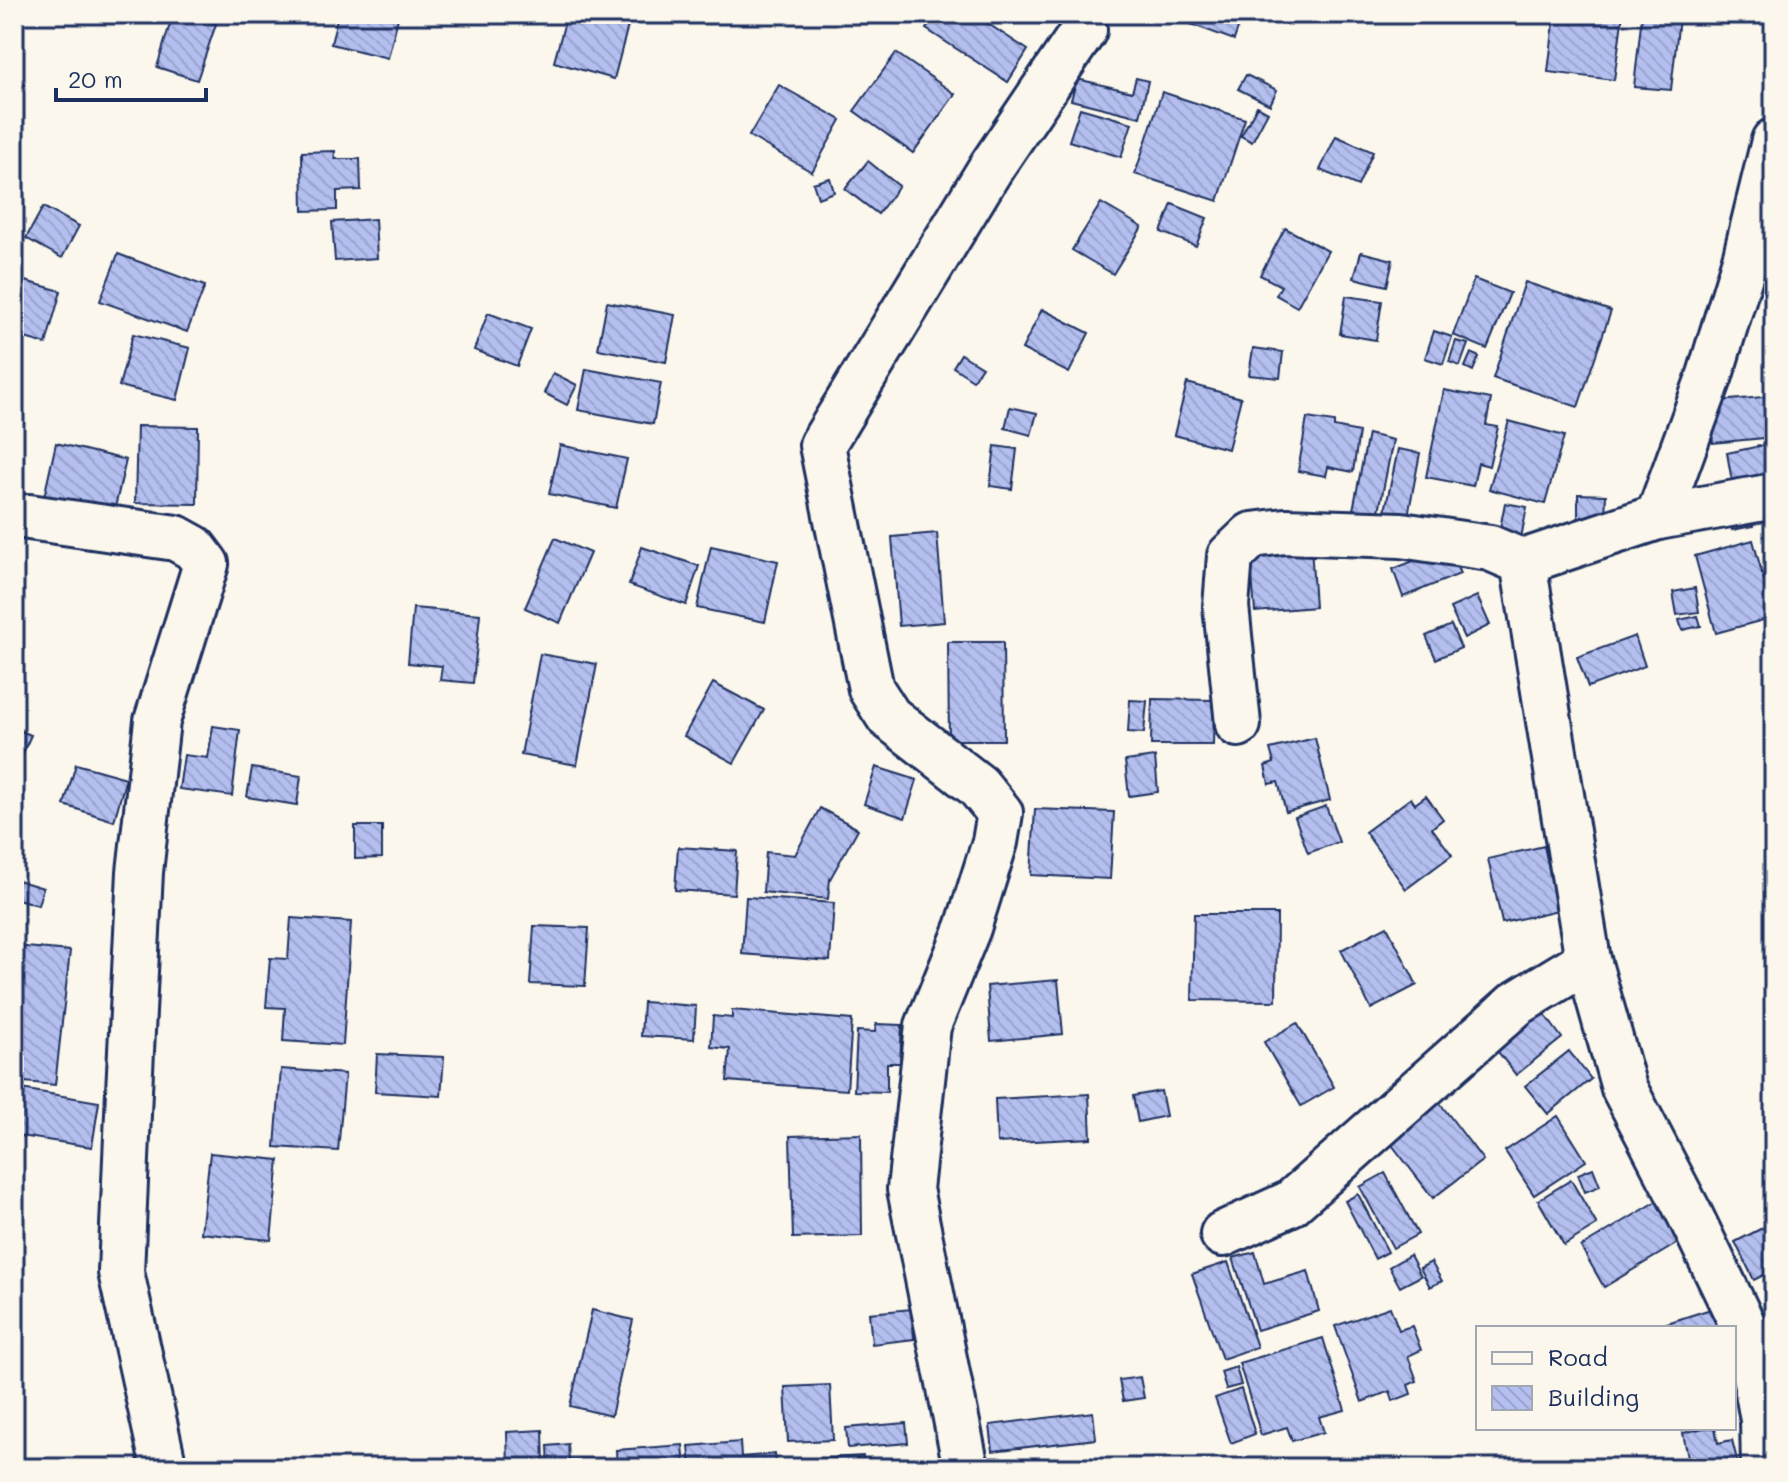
<svg xmlns="http://www.w3.org/2000/svg" width="1788" height="1482" font-family="Mali,sans-serif">
  <style>
    .building { fill: url(#building-back-hatch); stroke: #1b2f5e; stroke-width: 2 }
    .lines { fill: none; stroke-linecap: round; stroke-linejoin: round }
    .street-casing { stroke: #1b2f5e; stroke-width: 50 }
    .street { stroke: #fbf7ec; stroke-width: 44 }
  </style>
  <defs>
    <pattern id="building-back-hatch" width="6" height="6" patternUnits="userSpaceOnUse" patternTransform="scale(2)"><rect width="6" height="6" fill="#b4bfef"/><path d="M-1 5l2 2M0 0l6 6M5-1l2 2" fill="none" stroke="#9aa4cf"/></pattern>
  </defs>
  <rect width="100%" height="100%" fill="#fbf7ec"/>
  <filter id="ink" filterUnits="userSpaceOnUse"><feTurbulence type="fractalNoise" baseFrequency=".0125" numOctaves="2"/><feDisplacementMap in="SourceGraphic" scale="16" xChannelSelector="R" yChannelSelector="G"/><feConvolveMatrix kernelMatrix="1 2 1 2 8 2 1 2 1" color-interpolation-filters="sRGB"/></filter>
  <g filter="url(#ink)">
    <g class="building">
      <polygon points="173,14 188,14 216,24 197,80 157,67"/>
      <polygon points="338,14 399,14 388,58 331,44"/>
      <polygon points="567,14 631,14 614,79 554,62"/>
      <polygon points="936,14 973,14 1028,50 1008,82 926,29"/>
      <polygon points="1188,14 1243,14 1234,40 1185,22"/>
      <polygon points="1555,14 1623,14 1614,80 1548,72"/>
      <polygon points="1642,14 1679,18 1671,90 1634,87"/>
      <polygon points="896,53 955,94 913,153 854,111"/>
      <polygon points="1246,75 1277,90 1270,105 1238,89"/>
      <polygon points="1136,78 1148,81 1140,117 1071,100 1077,79 1132,92"/>
      <polygon points="779,85 841,120 812,172 749,136"/>
      <polygon points="1162,92 1245,119 1218,201 1135,174"/>
      <polygon points="1257,106 1268,112 1252,142 1241,136"/>
      <polygon points="1080,108 1132,123 1121,157 1069,141"/>
      <polygon points="1336,136 1373,152 1358,186 1320,170"/>
      <polygon points="335,151 335,159 360,159 361,190 337,191 337,210 303,211 302,152"/>
      <polygon points="868,161 899,186 878,214 845,189"/>
      <polygon points="830,178 834,192 818,198 813,183"/>
      <polygon points="1101,203 1142,227 1113,274 1072,250"/>
      <polygon points="1172,204 1207,218 1196,246 1161,232"/>
      <polygon points="43,207 79,226 62,258 26,238"/>
      <polygon points="375,219 377,258 335,261 332,222"/>
      <polygon points="1285,228 1328,251 1297,307 1276,295 1281,286 1260,275"/>
      <polygon points="1361,252 1393,260 1387,286 1354,278"/>
      <polygon points="118,254 205,286 187,332 100,301"/>
      <polygon points="14,278 61,291 46,344 14,335"/>
      <polygon points="1474,279 1510,293 1487,349 1453,335"/>
      <polygon points="1525,282 1611,311 1578,407 1493,378"/>
      <polygon points="1346,296 1382,301 1376,340 1340,334"/>
      <polygon points="607,302 675,315 666,362 598,349"/>
      <polygon points="1042,309 1089,333 1069,373 1022,349"/>
      <polygon points="488,313 531,329 517,366 474,350"/>
      <polygon points="1434,331 1452,337 1443,364 1425,358"/>
      <polygon points="133,334 190,348 177,400 119,386"/>
      <polygon points="1456,341 1468,344 1460,366 1449,362"/>
      <polygon points="1253,348 1283,352 1280,378 1249,375"/>
      <polygon points="1471,353 1479,357 1473,371 1465,367"/>
      <polygon points="961,354 982,367 973,380 953,367"/>
      <polygon points="586,369 661,383 653,424 578,410"/>
      <polygon points="553,373 577,385 567,405 544,393"/>
      <polygon points="1187,383 1241,398 1228,449 1174,435"/>
      <polygon points="1444,390 1491,399 1486,425 1498,427 1489,466 1478,463 1473,486 1426,477"/>
      <polygon points="1774,396 1774,437 1713,443 1708,402"/>
      <polygon points="1010,407 1037,413 1031,435 1005,428"/>
      <polygon points="1307,418 1334,422 1334,427 1359,432 1353,472 1328,467 1326,476 1298,471"/>
      <polygon points="1509,421 1564,436 1545,504 1489,489"/>
      <polygon points="137,426 198,427 197,504 135,503"/>
      <polygon points="1368,434 1393,440 1378,516 1353,510"/>
      <polygon points="56,443 126,460 114,512 44,497"/>
      <polygon points="1774,443 1774,478 1733,487 1727,453"/>
      <polygon points="560,445 627,459 616,508 549,494"/>
      <polygon points="995,446 1017,449 1012,489 990,486"/>
      <polygon points="1398,449 1420,453 1408,516 1385,511"/>
      <polygon points="1578,494 1606,495 1605,518 1578,518"/>
      <polygon points="1505,503 1527,507 1521,538 1499,533"/>
      <polygon points="1750,507 1753,526 1732,530 1727,512"/>
      <polygon points="937,533 944,622 899,626 892,537"/>
      <polygon points="555,538 590,553 560,623 525,608"/>
      <polygon points="1753,540 1774,617 1716,633 1695,556"/>
      <polygon points="711,546 778,561 765,622 697,608"/>
      <polygon points="1311,546 1315,607 1255,612 1250,551"/>
      <polygon points="642,547 699,566 686,605 629,585"/>
      <polygon points="1449,547 1460,574 1403,597 1393,569"/>
      <polygon points="1695,588 1699,612 1677,615 1673,592"/>
      <polygon points="1477,596 1490,625 1464,638 1450,608"/>
      <polygon points="413,608 480,614 473,683 440,680 442,666 408,663"/>
      <polygon points="1698,616 1701,626 1682,630 1679,620"/>
      <polygon points="1451,625 1461,648 1436,659 1426,636"/>
      <polygon points="1635,636 1645,666 1588,687 1577,657"/>
      <polygon points="948,642 1003,642 1004,740 949,740"/>
      <polygon points="540,654 597,664 577,765 521,755"/>
      <polygon points="713,683 764,710 734,763 684,736"/>
      <polygon points="1152,699 1214,700 1213,745 1151,745"/>
      <polygon points="1130,700 1147,701 1144,733 1128,732"/>
      <polygon points="213,726 240,730 232,796 179,789 184,755 208,758"/>
      <polygon points="14,728 31,735 14,773"/>
      <polygon points="1315,738 1330,800 1286,812 1278,782 1269,784 1265,766 1274,763 1270,749"/>
      <polygon points="1155,757 1158,792 1129,796 1125,761"/>
      <polygon points="76,764 126,778 114,821 64,805"/>
      <polygon points="876,767 917,780 905,818 864,804"/>
      <polygon points="252,768 301,776 297,805 247,797"/>
      <polygon points="1426,796 1443,819 1432,828 1452,855 1406,889 1365,832 1411,798 1415,804"/>
      <polygon points="1326,806 1339,842 1308,853 1295,817"/>
      <polygon points="820,808 858,829 830,879 828,899 763,892 766,852 795,855"/>
      <polygon points="1035,809 1114,812 1110,879 1031,875"/>
      <polygon points="355,826 382,826 382,858 355,859"/>
      <polygon points="1544,846 1558,910 1502,923 1488,859"/>
      <polygon points="678,847 737,851 734,894 675,890"/>
      <polygon points="17,880 43,888 38,905 14,898"/>
      <polygon points="746,897 834,903 830,961 742,954"/>
      <polygon points="1194,914 1277,914 1276,1001 1192,1000"/>
      <polygon points="291,918 351,922 343,1045 283,1041 285,1008 266,1007 270,958 288,959"/>
      <polygon points="534,926 589,928 585,986 530,984"/>
      <polygon points="1387,926 1417,985 1371,1009 1341,950"/>
      <polygon points="14,946 70,951 55,1085 14,1081"/>
      <polygon points="1058,980 1063,1034 991,1041 987,986"/>
      <polygon points="643,1002 696,1006 694,1039 641,1036"/>
      <polygon points="1539,1007 1562,1038 1516,1075 1492,1044"/>
      <polygon points="732,1010 852,1020 847,1090 727,1081 730,1049 711,1047 713,1016 732,1018"/>
      <polygon points="1297,1023 1334,1087 1301,1106 1264,1042"/>
      <polygon points="876,1024 902,1025 900,1063 887,1063 887,1092 854,1091 857,1031 875,1032"/>
      <polygon points="1569,1051 1591,1079 1548,1114 1525,1086"/>
      <polygon points="377,1054 444,1057 441,1096 375,1092"/>
      <polygon points="281,1069 345,1074 338,1151 275,1147"/>
      <polygon points="21,1089 99,1102 92,1147 14,1135"/>
      <polygon points="1161,1091 1166,1116 1138,1122 1133,1096"/>
      <polygon points="1089,1094 1091,1138 997,1143 995,1099"/>
      <polygon points="1439,1102 1483,1160 1433,1198 1389,1141"/>
      <polygon points="1558,1116 1586,1161 1534,1195 1505,1151"/>
      <polygon points="861,1134 862,1236 793,1238 790,1136"/>
      <polygon points="210,1153 279,1160 271,1240 201,1233"/>
      <polygon points="1593,1168 1600,1186 1585,1192 1578,1174"/>
      <polygon points="1385,1173 1418,1234 1393,1248 1360,1187"/>
      <polygon points="1571,1180 1597,1225 1564,1245 1538,1200"/>
      <polygon points="1358,1194 1388,1252 1375,1259 1345,1201"/>
      <polygon points="1659,1200 1683,1240 1604,1287 1581,1247"/>
      <polygon points="1774,1222 1774,1270 1754,1280 1735,1242"/>
      <polygon points="1255,1252 1264,1284 1308,1271 1319,1311 1257,1330 1233,1258"/>
      <polygon points="1410,1255 1421,1276 1400,1287 1389,1267"/>
      <polygon points="1228,1262 1257,1347 1222,1359 1192,1274"/>
      <polygon points="1431,1262 1442,1281 1430,1287 1420,1268"/>
      <polygon points="1390,1307 1399,1330 1412,1326 1421,1350 1408,1356 1417,1381 1408,1385 1411,1394 1393,1401 1390,1391 1362,1402 1335,1326"/>
      <polygon points="1717,1307 1724,1328 1662,1328 1661,1325"/>
      <polygon points="912,1309 914,1339 872,1344 869,1313"/>
      <polygon points="592,1310 633,1320 611,1416 570,1406"/>
      <polygon points="1323,1338 1345,1410 1319,1417 1324,1432 1292,1441 1287,1427 1261,1435 1239,1363"/>
      <polygon points="1236,1367 1241,1385 1226,1389 1221,1372"/>
      <polygon points="1140,1377 1144,1398 1123,1401 1119,1380"/>
      <polygon points="830,1385 833,1440 788,1442 785,1387"/>
      <polygon points="1241,1389 1255,1434 1231,1443 1215,1398"/>
      <polygon points="1093,1412 1096,1439 993,1451 990,1425"/>
      <polygon points="906,1423 908,1443 848,1448 846,1428"/>
      <polygon points="1704,1428 1715,1428 1718,1443 1732,1440 1738,1464 1724,1468 1690,1468 1683,1433"/>
      <polygon points="543,1430 544,1468 508,1468 507,1432"/>
      <polygon points="740,1442 741,1457 775,1454 776,1468 691,1468 689,1446"/>
      <polygon points="568,1444 569,1460 595,1459 595,1468 549,1468 548,1446"/>
      <polygon points="683,1445 685,1468 617,1468 616,1450"/>
      <polygon points="863,1456 864,1468 816,1468 816,1459"/>
    </g>
    <g class="lines">
      <defs>
        <g id="street">
          <polyline points="29,517 176,538 194,548 206,564 157,721 140,872 129,1091 121,1272 164,1468"/>
          <polyline points="1658,517 1710,375 1746,256 1774,141"/>
          <polyline points="1523,562 1658,517 1774,496"/>
          <polyline points="1238,724 1226,606 1230,556 1252,535 1285,531 1401,535 1490,548 1523,562 1588,960 1624,1088 1689,1213 1748,1336 1763,1420 1764,1468"/>
          <polyline points="1223,1234 1291,1203 1516,1004 1588,960"/>
          <polyline points="966,1468 910,1189 928,1026 968,928 995,842 1000,813 978,786 889,717 871,689 822,445 992,166 1084,30"/>
        </g>
      </defs>
      <use href="#street" class="street-casing"/>
      <use href="#street" class="street"/>
    </g>
  </g>
  <rect width="1788" height="1482" fill="none" stroke="#fbf7ec" stroke-width="48"/>
  <rect x="24" y="24" width="1740" height="1434" fill="none" stroke="#1b2f5e" stroke-width="3" filter="url(#ink)"/>
  <rect x="1476" y="1326" width="260" height="104" fill="#fbf7ec" stroke="#a1a7b3" stroke-width="2"/>
  <rect x="1492" y="1352" width="40" height="12" fill="#fbf7ec" stroke="#a1a7b3" stroke-width="2"/>
  <text x="1548" y="1366" font-size="24" fill="#1b2f5e">Road</text>
  <rect x="1492" y="1386" width="40" height="24" fill="url(#building-back-hatch)" stroke="#a1a7b3" stroke-width="2"/>
  <text x="1548" y="1406" font-size="24" fill="#1b2f5e">Building</text>
  <path d="M56 88v12h150v-12" fill="none" stroke="#1b2f5e" stroke-width="4"/>
  <text x="68" y="88" font-size="24" fill="#1b2f5e" stroke="#fbf7ec" stroke-width="6" paint-order="stroke">20 m</text>
</svg>
